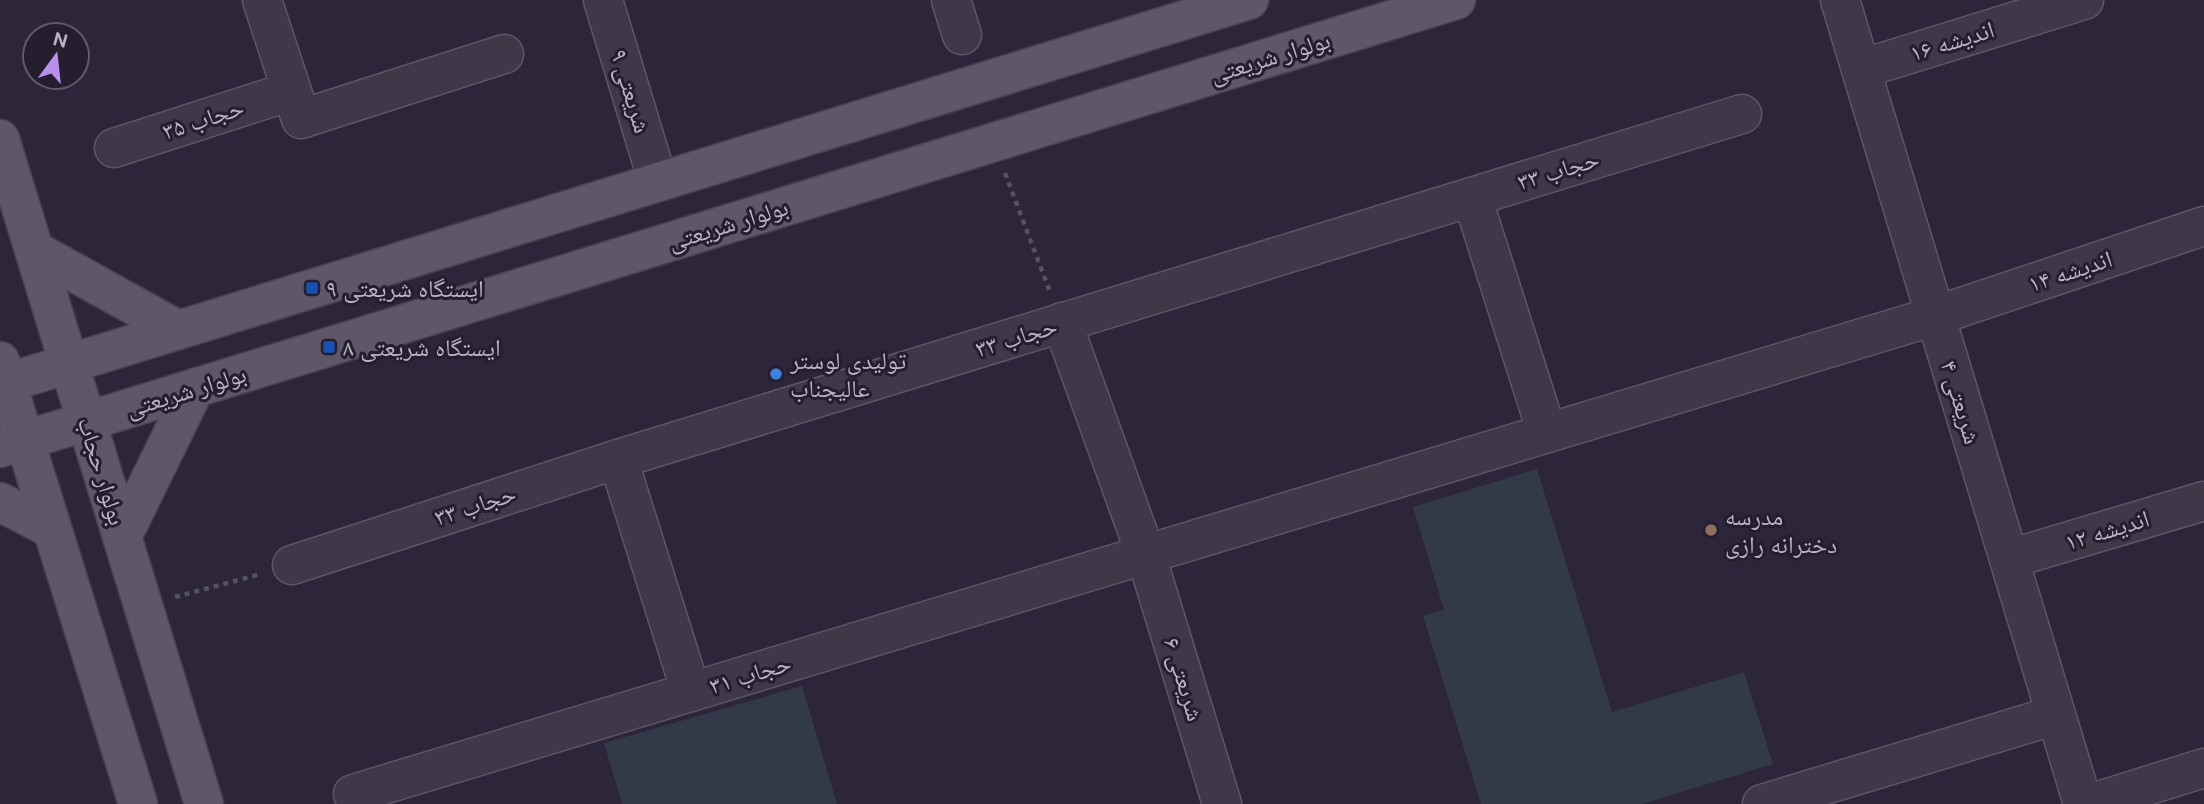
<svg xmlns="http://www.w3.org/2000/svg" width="2204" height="804" font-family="'DM Sans','Noto Naskh Arabic',sans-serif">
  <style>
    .green { fill: #323948 }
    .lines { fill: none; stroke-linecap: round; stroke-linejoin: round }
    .minor-casing { stroke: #5d5667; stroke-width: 41 }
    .major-casing { stroke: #484152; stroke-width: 41 }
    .path { stroke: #545364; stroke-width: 4.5; stroke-dasharray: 5 5; stroke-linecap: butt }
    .minor { stroke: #3f3849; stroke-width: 38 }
    .major { stroke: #5e5669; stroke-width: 38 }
    .transit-dot { fill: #1a4fb4; stroke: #241e2e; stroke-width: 2.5 }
    .shop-dot { fill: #3f7fe0; stroke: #241e2e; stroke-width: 2.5 }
    .education-dot { fill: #8d6e63; stroke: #241e2e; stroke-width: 2.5 }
    .labels { text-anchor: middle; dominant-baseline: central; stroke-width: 6; stroke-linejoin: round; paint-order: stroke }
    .street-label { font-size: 24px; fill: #bbb4c5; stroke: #241e2e }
    .poi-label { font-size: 24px; fill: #bbb4c5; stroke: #241e2e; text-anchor: start }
  </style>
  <rect width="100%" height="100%" fill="#2d2539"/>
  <g class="green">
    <polygon points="1537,469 1612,712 1744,672 1773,764 1642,804 1481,804 1423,616 1444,610 1413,507"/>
    <polygon points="802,686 837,804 622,804 604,743"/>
  </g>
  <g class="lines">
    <defs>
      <g id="minor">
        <polyline points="262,0 301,119 504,54"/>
        <polyline points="603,0 658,182"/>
        <polyline points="951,0 962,35"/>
        <polyline points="1840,0 2083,804"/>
        <polyline points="1861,69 2084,0"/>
        <polyline points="114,148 291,91"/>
        <polyline points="1472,197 1547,433"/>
        <polyline points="1062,322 1146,555 1222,804"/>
        <polyline points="618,459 691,692"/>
        <polyline points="2009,559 2204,501"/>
        <polyline points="292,565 618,459 1742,114"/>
        <polyline points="353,794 1935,316 2204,226"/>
        <polyline points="1762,804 2056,715"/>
        <polyline points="2089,804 2204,768"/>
      </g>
      <g id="major">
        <polyline points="0,139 204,804"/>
        <polyline points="34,250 178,330"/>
        <polyline points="0,361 138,804"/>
        <polyline points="0,385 1249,0"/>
        <polyline points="0,448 1456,0"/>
        <polyline points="0,502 52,529"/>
        <polyline points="122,537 195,388"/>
      </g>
    </defs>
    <use href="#minor" class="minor-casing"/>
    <use href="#major" class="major-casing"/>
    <g class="path">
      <polyline points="1005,173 1050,292"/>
      <polyline points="175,597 261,574"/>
    </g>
    <use href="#minor" class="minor"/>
    <use href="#major" class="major"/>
  </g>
  <g class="transit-dot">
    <rect x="305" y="281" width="14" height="14" rx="3.5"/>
    <rect x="322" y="340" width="14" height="14" rx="3.5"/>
  </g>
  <circle class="shop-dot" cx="776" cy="374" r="7"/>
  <circle class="education-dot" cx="1711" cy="530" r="7"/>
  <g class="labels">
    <g class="street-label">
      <text transform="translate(1952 41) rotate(-17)">اندیشه ۱۶</text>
      <text transform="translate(1270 57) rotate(-17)">بولوار شریعتی</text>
      <text transform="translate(631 91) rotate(73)">شریعتی ۹</text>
      <text transform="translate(203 119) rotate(-18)">حجاب ۳۵</text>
      <text transform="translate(1558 170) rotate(-17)">حجاب ۳۳</text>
      <text transform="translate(728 224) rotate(-17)">بولوار شریعتی</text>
      <text transform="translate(2070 271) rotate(-18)">اندیشه ۱۴</text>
      <text transform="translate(1016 337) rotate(-17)">حجاب ۳۳</text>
      <text transform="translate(186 391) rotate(-17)">بولوار شریعتی</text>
      <text transform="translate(1961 402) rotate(73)">شریعتی ۴</text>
      <text transform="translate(102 471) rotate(73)">بولوار حجاب</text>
      <text transform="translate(475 505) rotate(-18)">حجاب ۳۳</text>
      <text transform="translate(2107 530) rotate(-17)">اندیشه ۱۲</text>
      <text transform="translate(750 674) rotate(-17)">حجاب ۳۱</text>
      <text transform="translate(1184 679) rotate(73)">شریعتی ۶</text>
    </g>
    <g class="poi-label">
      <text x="326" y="288">ایستگاه شریعتی ۹</text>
      <text x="343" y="347">ایستگاه شریعتی ۸</text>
      <text x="790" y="360">تولیدی لوستر<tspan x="790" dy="28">عالیجناب</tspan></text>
      <text x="1725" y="516">مدرسه<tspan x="1725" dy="28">دخترانه رازی</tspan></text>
    </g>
  </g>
  <g transform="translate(56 56) rotate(15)"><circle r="33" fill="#241e2e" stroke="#605a6a" stroke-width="2"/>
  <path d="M0-5L12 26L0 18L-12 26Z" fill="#b991ed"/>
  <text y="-10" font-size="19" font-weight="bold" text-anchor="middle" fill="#bbb4c5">N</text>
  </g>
</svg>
